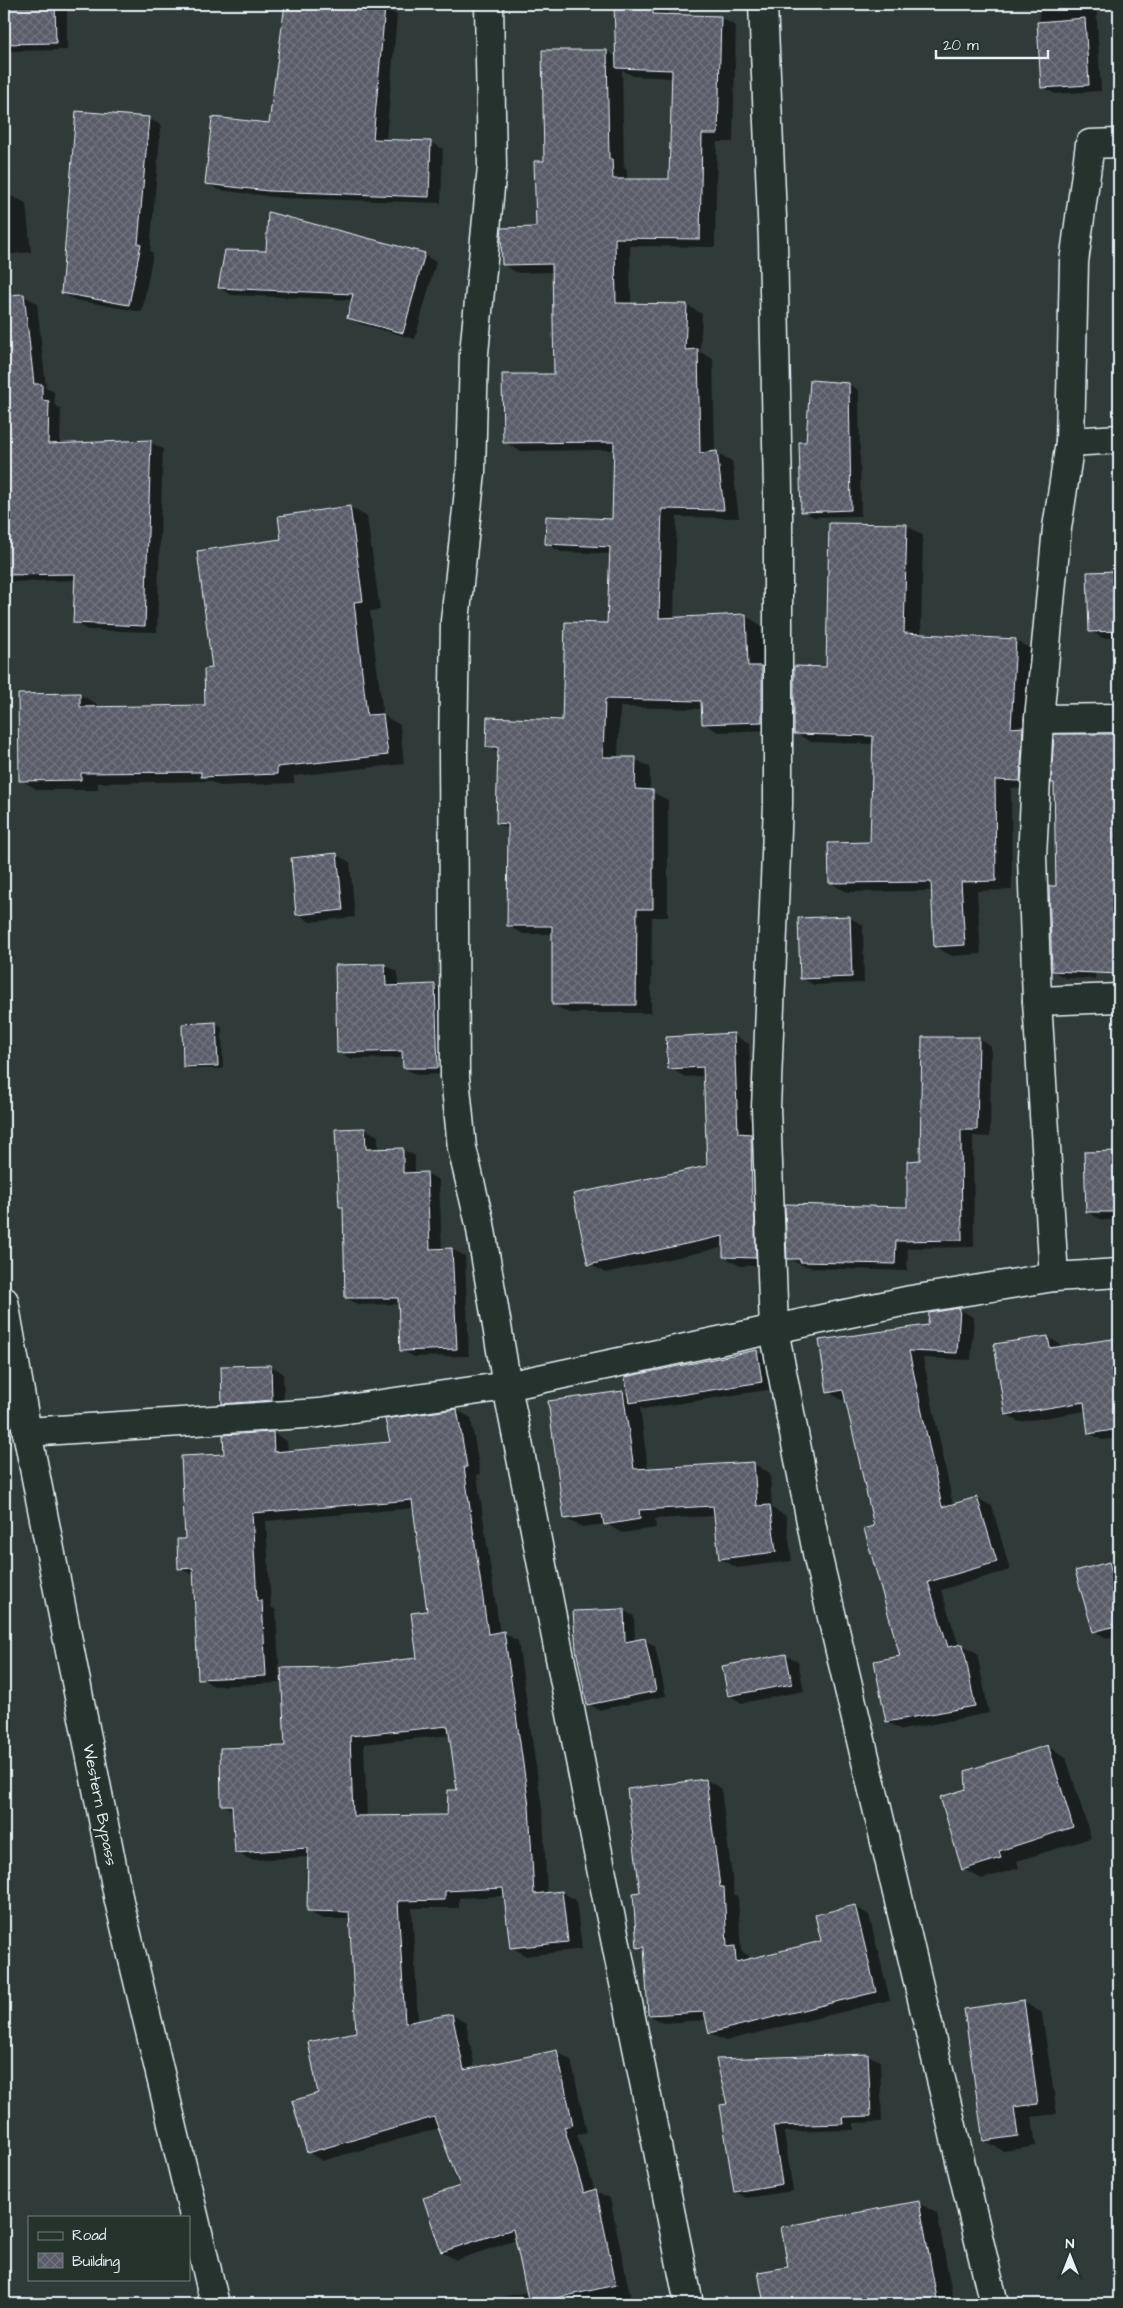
<svg xmlns="http://www.w3.org/2000/svg" width="1123" height="2308" font-family="'Architects Daughter',sans-serif">
  <style>
    .shadow { fill: #0007; fill-rule: evenodd }
    .building { fill: url(#building-cross-hatch); stroke: #e8f1f8; fill-rule: evenodd }
    .lines { fill: none; stroke-linecap: round; stroke-linejoin: round }
    .minor-casing { stroke: #e8f1f8; stroke-width: 31 }
    .major-casing { stroke: #e8f1f8; stroke-width: 31 }
    .minor { stroke: #26332d; stroke-width: 28 }
    .major { stroke: #26332d; stroke-width: 28 }
    .labels { text-anchor: middle; dominant-baseline: central; stroke-width: 4; stroke-linejoin: round; paint-order: stroke }
    .street-label { font-size: 16px; fill: #e8f1f8; stroke: #26332d }
  </style>
  <defs>
    <pattern id="building-cross-hatch" width="8" height="8" patternUnits="userSpaceOnUse" patternTransform="scale(1.25)"><rect width="8" height="8" fill="#5a5c68"/><path d="M0 0l8 8M0 8l8-8" fill="none" stroke="#72747e"/></pattern>
  </defs>
  <rect width="100%" height="100%" fill="#303b39"/>
  <filter id="ink" filterUnits="userSpaceOnUse"><feTurbulence type="fractalNoise" baseFrequency=".02" numOctaves="2"/><feDisplacementMap in="SourceGraphic" scale="10" xChannelSelector="R" yChannelSelector="G"/><feConvolveMatrix kernelMatrix="1 2 1 2 8 2 1 2 1" color-interpolation-filters="sRGB"/></filter>
  <g filter="url(#ink)">
    <g class="shadow">
      <polygon points="4,4 67,4 67,50 7,51 11,196 26,203 31,252 4,255"/>
      <polygon points="286,4 345,4 385,8 397,15 386,140 430,142 443,149 441,203 282,198 219,190 206,183 270,124"/>
      <path d="M615 4H667L668 16 720 17 736 26 733 142H717L715 247 630 246 631 304 687 305 702 314 700 352 713 359 715 452 732 461 739 518 677 517 674 618 746 616 761 625 763 668 777 676V730L718 732 703 723 702 709 620 707 618 758 635 759 650 767V791L668 800V917H652L651 1013H569L553 1005V934H523L508 926 509 829 497 823 499 753 487 746 564 722 609 624 611 554 561 552 546 543 613 520 615 450 520 451 504 442 555 375 554 272 518 273 503 265 538 229 545 162 607 51 617 57ZM622 70 633 76 673 78 670 181H627V169L624 167Z"/>
      <polygon points="1039,4 1096,4 1101,91 1055,94 1042,87"/>
      <polygon points="1116,60 1119,60 1119,112 1118,111"/>
      <polygon points="148,118 161,125 150,251 153,253 142,312 75,300 62,293"/>
      <polygon points="424,255 436,262 415,339 360,324 348,317 353,300 231,295 219,288"/>
      <polygon points="24,296 37,303 46,387 54,392 55,405 61,409 60,445 150,442 163,449 157,632 87,630 74,622 76,580 13,582 4,576 4,307 7,306 7,297"/>
      <polygon points="848,384 859,390 861,516 813,517 802,511 807,443"/>
      <polygon points="350,507 367,517 380,610 370,611 383,715 400,725 404,764 294,776 294,783 219,786 210,781 98,783 98,790 38,790 21,780 79,694 97,704 97,708 206,707 214,670 282,540"/>
      <polygon points="906,525 923,535 921,635 1016,640 1032,649 1036,790 1011,788 1012,890 977,891 981,954 952,956 936,947 932,891 847,892 830,883 871,843 874,744 811,742 795,733 828,668"/>
      <polygon points="1088,573 1119,573 1119,638 1102,638 1090,631"/>
      <polygon points="1119,735 1119,959 1096,959 1095,979 1065,978 1053,971 1057,887 1055,736"/>
      <polygon points="337,855 350,862 355,917 310,922 298,914 292,859"/>
      <polygon points="850,918 863,925 864,983 814,985 801,978"/>
      <polygon points="385,965 398,972 398,987 435,985 448,993 450,1074 417,1075 404,1068 404,1058 351,1059 339,1052"/>
      <polygon points="216,1024 222,1027 223,1069 190,1069 184,1066"/>
      <polygon points="733,1035 749,1044 753,1136 766,1144 771,1266 740,1266 724,1257 724,1247 605,1273 590,1264 708,1167 705,1076 685,1077 670,1068"/>
      <polygon points="979,1038 991,1046 990,1137 973,1136 974,1247 908,1248 907,1271 813,1268 801,1265 788,1258 909,1208 921,1162"/>
      <polygon points="365,1129 378,1136 378,1150 402,1149 415,1156 415,1173 427,1173 439,1180 442,1250 452,1249 465,1256 469,1356 414,1357 402,1350 399,1304 359,1305 346,1298 344,1209 340,1206"/>
      <polygon points="1119,1152 1119,1220 1102,1220 1087,1212 1086,1153"/>
      <polygon points="960,1309 974,1318 971,1360 923,1358 953,1505 977,1498 992,1506 1010,1570 941,1590 959,1646 963,1645 977,1653 989,1713 902,1730 887,1722 902,1657 875,1527 847,1399 842,1400 828,1392 929,1326"/>
      <polygon points="1047,1337 1060,1344 1060,1348 1119,1340 1119,1438 1102,1440 1089,1433 1086,1411 1019,1422 1006,1414"/>
      <polygon points="757,1352 770,1359 774,1389 643,1409 640,1407 648,1469 754,1464 770,1473 772,1508 786,1516 792,1561 737,1568 720,1558 715,1516 655,1519 656,1528 622,1533 606,1524 582,1527 565,1518 623,1393 629,1396"/>
      <polygon points="271,1366 283,1373 284,1407 236,1410 223,1403"/>
      <path d="M457 1410 471 1418 480 1474 477 1475 500 1633H504L518 1641 543 1815 547 1894 562 1892 576 1900 582 1949 526 1956 512 1947 506 1896 459 1898V1908H412L418 2021 452 2015 466 2023 475 2069 557 2052 571 2060 587 2132 577 2134 595 2191 610 2198 632 2304H462L528 2292 517 2240 456 2260 442 2252 462 2187 440 2128 322 2161 308 2152 320 2094 357 2033 351 1919H322L308 1911 309 1857 251 1860 236 1852 234 1811 223 1805 286 1747 336 1668 419 1659 428 1612 414 1508 266 1521 271 1607 276 1610 280 1683 214 1686 200 1678 194 1576 180 1568 186 1540 225 1456V1436L273 1433 287 1441 288 1452 391 1444ZM451 1735 459 1792 448 1816 367 1817 364 1744Z"/>
      <polygon points="1108,1563 1119,1569 1119,1635 1107,1638 1094,1631"/>
      <polygon points="623,1610 634,1616 635,1642 644,1640 655,1646 666,1696 599,1710 588,1704"/>
      <polygon points="785,1655 798,1662 804,1691 742,1703 729,1695"/>
      <polygon points="1047,1746 1066,1757 1091,1838 1017,1861 1019,1868 982,1879 963,1869 968,1790"/>
      <polygon points="706,1780 721,1788 734,1894 738,1897 741,1951 749,1956 749,1960 823,1942 854,1906 869,1915 890,2000 725,2041 710,2033 707,2020 663,2023 649,2015 645,1951 638,1947 641,1893 628,1790"/>
      <polygon points="1119,1875 1119,1884 1116,1876"/>
      <polygon points="1024,2002 1042,2013 1057,2114 1032,2117 1036,2146 1003,2151 984,2140"/>
      <polygon points="868,2055 880,2061 882,2122 854,2123 854,2130 784,2132 793,2191 746,2198 735,2191 729,2105 717,2060"/>
      <polygon points="918,2203 937,2213 954,2304 766,2304 760,2273 789,2268"/>
      <polygon points="1069,2299 1075,2304 1045,2304"/>
    </g>
    <g class="building">
      <polygon points="4,4 55,4 56,43 4,44"/>
      <polygon points="285,4 356,4 385,7 373,139 431,141 429,197 269,191 205,184 212,117 269,123"/>
      <polygon points="614,4 653,4 653,14 721,16 718,134 702,134 700,239 615,238 616,303 687,304 685,350 698,349 700,453 717,451 724,510 662,509 659,618 746,614 748,666 762,666 762,722 702,724 701,701 605,699 603,757 636,757 635,789 653,790 653,909 637,909 636,1005 552,1005 552,926 507,926 508,824 496,823 498,747 486,747 487,717 562,720 565,622 607,623 610,547 545,544 546,516 612,519 614,442 503,443 502,374 554,374 552,264 502,265 501,236 502,228 536,227 534,161 544,161 542,50 607,50 609,159 612,159 613,179 669,179 672,70 616,68"/>
      <polygon points="1085,18 1089,85 1041,88 1037,22"/>
      <polygon points="76,111 149,117 138,244 141,244 129,305 61,293"/>
      <polygon points="268,212 425,253 403,333 347,318 353,294 218,288 225,250 266,251"/>
      <polygon points="24,294 34,384 42,384 42,400 49,401 48,444 151,440 145,626 73,623 75,574 4,575 4,295"/>
      <polygon points="810,380 849,383 851,510 801,512 799,442 806,442"/>
      <polygon points="350,506 363,601 354,602 367,715 383,714 388,755 277,767 277,774 201,777 201,772 81,773 81,780 19,781 18,694 80,693 80,707 205,705 204,669 212,668 197,551 281,539 278,516"/>
      <polygon points="829,523 907,524 904,633 1016,639 1011,728 1023,727 1020,781 995,780 996,881 961,882 965,945 934,947 931,882 829,883 828,843 870,842 873,736 794,734 794,666 826,667"/>
      <polygon points="1119,571 1119,631 1089,632 1087,572"/>
      <polygon points="1054,734 1119,734 1119,974 1052,971 1049,886 1056,886 1054,783 1051,783"/>
      <polygon points="337,853 343,910 296,915 291,858"/>
      <polygon points="850,916 852,977 800,979 798,918"/>
      <polygon points="385,964 386,986 435,984 438,1068 403,1068 402,1051 337,1053 335,965"/>
      <polygon points="216,1022 218,1066 183,1067 182,1024"/>
      <polygon points="734,1033 738,1133 751,1134 752,1203 754,1203 756,1258 723,1257 723,1236 588,1265 573,1194 707,1166 703,1067 668,1069 666,1037"/>
      <polygon points="922,1037 979,1037 977,1130 961,1130 962,1240 896,1241 895,1264 800,1262 800,1259 787,1259 785,1204 907,1207 907,1161 920,1160"/>
      <polygon points="365,1128 366,1149 403,1148 403,1173 427,1172 430,1249 452,1248 457,1349 400,1351 398,1298 345,1298 343,1207 339,1207 335,1129"/>
      <polygon points="1119,1151 1119,1212 1086,1212 1084,1152"/>
      <polygon points="960,1308 957,1353 909,1351 942,1507 977,1497 997,1562 928,1582 948,1647 963,1644 975,1706 886,1722 874,1661 900,1656 864,1529 874,1526 843,1390 827,1393 819,1340 928,1325 929,1313"/>
      <polygon points="1048,1336 1050,1348 1119,1338 1119,1429 1088,1434 1084,1402 1005,1415 994,1344"/>
      <polygon points="757,1350 762,1382 629,1403 625,1377"/>
      <polygon points="271,1365 272,1400 222,1404 221,1366"/>
      <polygon points="623,1391 634,1469 754,1462 757,1506 770,1505 776,1552 719,1559 713,1506 639,1510 640,1519 604,1525 602,1514 564,1519 548,1401"/>
      <path d="M457 1409 467 1467H464L488 1634 504 1631 529 1806 534 1894 562 1891 568 1942 510 1948 503 1888 445 1891V1900L398 1901 405 2023 452 2014 464 2070 557 2050 573 2125 564 2127 584 2193 596 2189 616 2285 529 2304 513 2229 441 2252 423 2198 460 2186 434 2117 307 2153 292 2101 318 2093 308 2042 356 2032 349 1912 307 1911 308 1848 235 1853 232 1805H221L220 1748 285 1746 281 1668 336 1667 417 1658 411 1613 427 1611 412 1500 252 1513 257 1601H262L266 1676 198 1679 193 1568 178 1569 177 1539H185L181 1456 224 1454 223 1435 273 1432 274 1452 390 1442 385 1419ZM448 1726 457 1790H448L447 1815 353 1816 350 1736Z"/>
      <polygon points="1109,1562 1119,1599 1119,1625 1093,1632 1075,1571"/>
      <polygon points="624,1609 625,1642 645,1638 656,1691 587,1705 576,1649 573,1611"/>
      <polygon points="786,1654 792,1684 728,1696 722,1666"/>
      <polygon points="1048,1745 1073,1827 999,1851 1001,1858 962,1870 940,1797 966,1789 965,1771"/>
      <polygon points="706,1779 720,1887 724,1887 727,1947 735,1946 736,1962 821,1941 815,1915 855,1905 876,1992 709,2033 704,2012 648,2015 644,1947 637,1948 633,1893 640,1892 627,1789"/>
      <polygon points="1024,2000 1038,2104 1014,2107 1018,2136 983,2141 964,2009"/>
      <polygon points="868,2054 871,2116 842,2117 843,2124 773,2126 782,2184 734,2192 720,2105 727,2104 716,2059"/>
      <polygon points="919,2201 938,2304 764,2304 758,2272 788,2267 781,2227"/>
    </g>
    <g class="lines">
      <defs>
        <g id="minor">
          <polyline points="489,4 492,167 474,353 471,472 455,621 453,754 455,1077 462,1148 480,1224 507,1386 608,1904 689,2304"/>
          <polyline points="763,4 773,241 778,492 778,804 766,1108 774,1330 818,1558 994,2304"/>
          <polyline points="1070,442 1119,439"/>
          <polyline points="1039,719 1119,718"/>
          <polyline points="1037,1001 1032,857 1039,719 1057,528 1070,442 1074,262 1090,144 1119,143"/>
          <polyline points="1054,1277 1037,1001 1119,998"/>
          <polyline points="27,1432 319,1413 507,1386 911,1300 1054,1277 1119,1273"/>
        </g>
        <polyline id="major" points="4,1301 27,1432 119,1901 215,2304"/>
      </defs>
      <use href="#minor" class="minor-casing"/>
      <use href="#major" class="major-casing"/>
      <use href="#minor" class="minor"/>
      <use href="#major" class="major"/>
    </g>
  </g>
  <g class="labels">
    <g class="street-label">
      <text transform="translate(100 1805) rotate(79)">Western Bypass</text>
    </g>
  </g>
  <rect width="1123" height="2308" fill="none" stroke="#26332d" stroke-width="20"/>
  <rect x="10" y="10" width="1103" height="2288" fill="none" stroke="#e8f1f8" stroke-width="2" filter="url(#ink)"/>
  <rect x="28" y="2216" width="162" height="65" fill="#26332d" stroke="#747f7e"/>
  <rect x="38" y="2232" width="25" height="8" fill="#26332d" stroke="#747f7e"/>
  <text x="72" y="2240" font-size="15" fill="#e8f1f8">Road</text>
  <rect x="38" y="2253" width="25" height="15" fill="url(#building-cross-hatch)" stroke="#747f7e"/>
  <text x="72" y="2266" font-size="15" fill="#e8f1f8">Building</text>
  <g transform="translate(1070 2256)" stroke="#26332d" stroke-width="4" paint-order="stroke">
  <path d="M0-4L9 19L0 12L-9 19Z" fill="#e8f1f8"/>
  <text y="-8" font-size="14" font-weight="bold" text-anchor="middle" fill="#e8f1f8">N</text>
  </g>
  <path d="M936 50v8h112v-8" fill="none" stroke="#e8f1f8" stroke-width="2.5"/>
  <text x="943" y="50" font-size="15" fill="#e8f1f8" stroke="#26332d" stroke-width="4" paint-order="stroke">20 m</text>
</svg>
